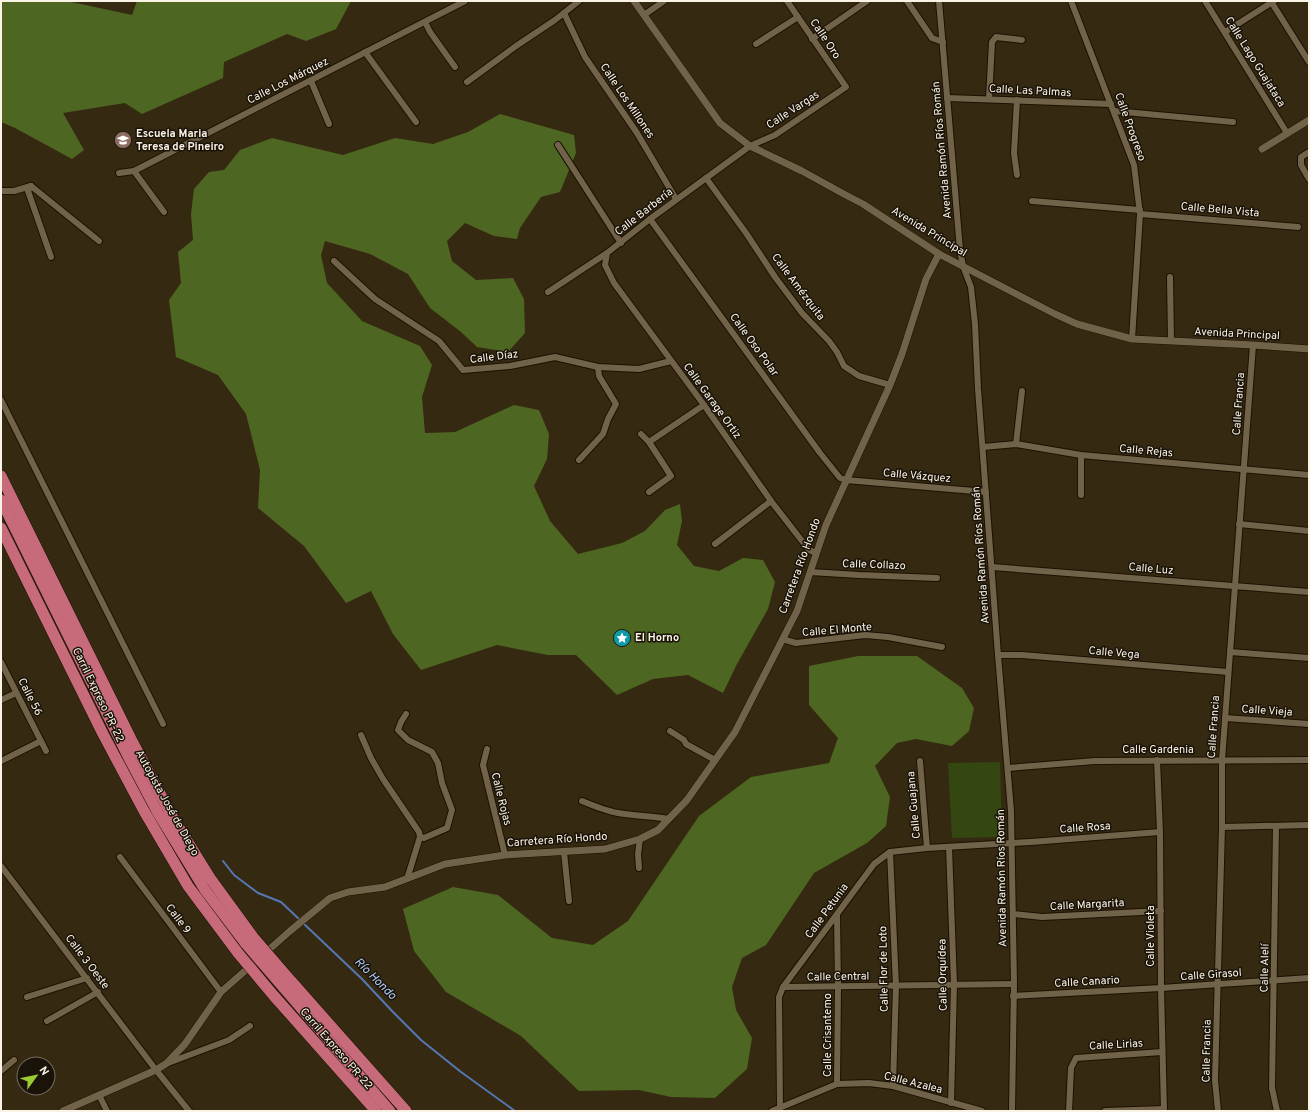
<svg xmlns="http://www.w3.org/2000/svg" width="1310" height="1112" font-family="Overpass,sans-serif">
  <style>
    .green { fill: #344711 }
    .forest { fill: #4d6621 }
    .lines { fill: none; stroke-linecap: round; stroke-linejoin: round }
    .stream { stroke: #5578b3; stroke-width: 2 }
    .minor-casing { stroke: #1d1100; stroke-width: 8 }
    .tertiary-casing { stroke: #1d1100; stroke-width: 8 }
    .motorway-casing { stroke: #1d1100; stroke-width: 12 }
    .minor { stroke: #71634a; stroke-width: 6 }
    .tertiary { stroke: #71634a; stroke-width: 7 }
    .motorway { stroke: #c76b7b; stroke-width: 11 }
    .motorway-bridge-casing { stroke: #1d1100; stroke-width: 12; stroke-linecap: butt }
    .motorway-bridge { stroke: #c76b7b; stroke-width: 11 }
    .labels { text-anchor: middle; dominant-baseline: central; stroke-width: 3; stroke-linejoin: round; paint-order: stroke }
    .street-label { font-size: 11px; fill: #fbf3e5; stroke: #191309 }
    .poi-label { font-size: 11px; font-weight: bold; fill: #fbf3e5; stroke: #191309; text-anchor: start }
    .water-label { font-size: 12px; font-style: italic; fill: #abcafc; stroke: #191309 }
  </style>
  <rect width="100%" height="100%" fill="#362911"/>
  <polygon class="green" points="1000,762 1002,837 952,838 948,763"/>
  <g class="forest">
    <polygon points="1,1 67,1 132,15 137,1 351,1 336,29 306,41 287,34 224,62 223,78 142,114 125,103 63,113 84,150 72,159 15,128 1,122"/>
    <polygon points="500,114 574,135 576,153 560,192 541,197 520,228 517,239 494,236 465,223 447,241 452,261 476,280 513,278 524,299 525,333 508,352 477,347 461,332 430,308 408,274 370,254 325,241 321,255 327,283 362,321 420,346 432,365 422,397 425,433 455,432 514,405 539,410 549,434 547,459 534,486 550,521 578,554 622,543 645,531 665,510 680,504 682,521 677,545 694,566 719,571 743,558 763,560 775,582 768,609 737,664 723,693 688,675 653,679 617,695 576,655 548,655 497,645 421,670 393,634 371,591 346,603 304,546 258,508 260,470 246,414 218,375 176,357 169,300 181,283 178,252 193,240 191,214 194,189 209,172 224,170 240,150 272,138 343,155 395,138 433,144 468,132"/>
    <polygon points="858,656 917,656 962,688 974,708 969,731 952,746 916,739 897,743 875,766 890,797 886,826 867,843 814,873 766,945 742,958 732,987 736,1010 752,1038 747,1069 715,1098 671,1097 639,1090 579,1091 521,1036 446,992 414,951 403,909 453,887 498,895 552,938 593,945 628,921 699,816 751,777 829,763 838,738 809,705 809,666"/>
  </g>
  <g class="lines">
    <g class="stream">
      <polyline points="223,861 234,875 258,893 281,902 300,920"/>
      <polyline points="303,923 362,979 393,1012 421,1040 461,1072 515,1111"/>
    </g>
    <defs>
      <g id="minor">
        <polyline points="907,1 932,38 943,42"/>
        <polyline points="939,1 960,250 963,266 971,287 975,324 978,389 998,655 1011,811 1014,984 1012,1111"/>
        <polyline points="1071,1 1134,165 1140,214 1132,339"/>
        <polyline points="1205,1 1287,133"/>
        <polyline points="1272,3 1309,62"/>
        <polyline points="564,13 585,57 637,133 676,199"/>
        <polyline points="644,15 664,1"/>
        <polyline points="425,22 430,32 455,67"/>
        <polyline points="1225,32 1274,1"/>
        <polyline points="812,39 867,1"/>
        <polyline points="756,44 798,17"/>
        <polyline points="365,52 416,122"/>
        <polyline points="311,81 329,124"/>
        <polyline points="467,82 516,46 555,20 579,1"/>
        <polyline points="947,98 1111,104"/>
        <polyline points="989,99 992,42 996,37 1022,40"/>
        <polyline points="1114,111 1233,122"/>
        <polyline points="558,145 621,243"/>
        <polyline points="1309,152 1301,157 1301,165 1309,179"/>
        <polyline points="134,171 164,212"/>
        <polyline points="119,173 134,171 465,1"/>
        <polyline points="1017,175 1014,153 1017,100"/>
        <polyline points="706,178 746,233 775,277 802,313 829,341 837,352 844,366 859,376 890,385"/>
        <polyline points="31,186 99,241"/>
        <polyline points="31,186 28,191 51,257"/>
        <polyline points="1,191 14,191 31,186"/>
        <polyline points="1032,201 1140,210"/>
        <polyline points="1140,214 1298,227"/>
        <polyline points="650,219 820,453 840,478 846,480 986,492"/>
        <polyline points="607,253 605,265 614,283 704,405 771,501 809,550 816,553"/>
        <polyline points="334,261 375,299 439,341 463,370 510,366 555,357 598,367 639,369 671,361"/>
        <polyline points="1170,277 1171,341"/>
        <polyline points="548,292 607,253 650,219 750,146 775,135 846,87 787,1"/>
        <polyline points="1,400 163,724"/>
        <polyline points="641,434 649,442 671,476 649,492"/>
        <polyline points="649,442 704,405"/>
        <polyline points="1016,444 1022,391"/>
        <polyline points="983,447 1016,444 1081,455 1309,475"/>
        <polyline points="1081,455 1081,495"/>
        <polyline points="579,460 603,434 608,419 616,404 599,376 598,367"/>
        <polyline points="1239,524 1309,531"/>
        <polyline points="715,544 771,501"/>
        <polyline points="992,567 1309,592"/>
        <polyline points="810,572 859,575 937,578"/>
        <polyline points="782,639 796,643 865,635 888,637 942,647"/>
        <polyline points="1230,652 1309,658"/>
        <polyline points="998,655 1022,655 1228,672"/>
        <polyline points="1,662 46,751"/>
        <polyline points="1,700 16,693"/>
        <polyline points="406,714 401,722 398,730 408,740 432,752 438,763 442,783 452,810 447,828 424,838 420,837"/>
        <polyline points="1225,718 1309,724"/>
        <polyline points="670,731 684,740 686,744 715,760"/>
        <polyline points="361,735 371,758 383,779 419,832 420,837 407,879"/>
        <polyline points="487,749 483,765 505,855"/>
        <polyline points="1157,760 1160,832 1161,988 1164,1111"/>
        <polyline points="1,761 41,741"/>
        <polyline points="920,761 927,848"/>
        <polyline points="1008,768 1095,761 1309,760"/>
        <path d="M582 801C594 806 606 811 618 813 635 816 652 816 669 819"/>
        <polyline points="1276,826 1272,1088 1277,1111"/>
        <polyline points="1222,827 1309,825"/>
        <polyline points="949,847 954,985 951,1103"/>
        <polyline points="564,852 569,901"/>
        <polyline points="890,852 896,986 893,1086"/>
        <polyline points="120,857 221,992"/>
        <polyline points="1,866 156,1070 189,1111"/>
        <polyline points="639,868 638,854 640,839"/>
        <polyline points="1013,914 1042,917 1161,911"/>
        <polyline points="837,915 838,987 837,1084"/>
        <polyline points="783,987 1014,984"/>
        <polyline points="1013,996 1161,988 1309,978"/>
        <polyline points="27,997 87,978"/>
        <polyline points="47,1021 98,992"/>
        <polyline points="168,1063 229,1040 250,1026"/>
        <polyline points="1,1071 14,1060"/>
        <polyline points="99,1095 107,1111"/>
        <polyline points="780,1107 779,997 783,987 874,864 890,852 927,848 1031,842 1160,832"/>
        <polyline points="772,1111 837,1084 869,1083 893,1086 982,1111"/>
        <polyline points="1069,1111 1071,1068 1076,1058 1162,1052"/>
        <polyline points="1105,1111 1164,1109"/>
        <polyline points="1218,1111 1215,1080 1222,827 1222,760 1253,345"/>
      </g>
      <g id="tertiary">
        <polyline points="634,1 720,123 750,146 802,171 842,193 863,204 939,254 1055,314 1077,324 1132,339 1253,345 1309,349"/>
        <polyline points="1262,149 1309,120"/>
        <polyline points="63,1111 156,1070 167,1063 185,1044 221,992 290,931 330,898 348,892 385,887 445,864 505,855 605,849 640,839 658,830 687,800 735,732 797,611 826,525 890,385 902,354 926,279 939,254"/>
      </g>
      <g id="motorway">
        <polyline points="1,476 131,739 174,820 210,878 253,937"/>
        <polyline points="1,500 130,760 158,813 205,890 246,944"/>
        <polyline points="1,528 103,734 144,811 188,886 238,953"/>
        <polyline points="291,981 406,1111"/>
        <polyline points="283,987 390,1111"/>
        <polyline points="274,996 376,1111"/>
      </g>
    </defs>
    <use href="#minor" class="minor-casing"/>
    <use href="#tertiary" class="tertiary-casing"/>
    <use href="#motorway" class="motorway-casing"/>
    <use href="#minor" class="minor"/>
    <use href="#tertiary" class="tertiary"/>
    <use href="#motorway" class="motorway"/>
    <defs>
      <g id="motorway-bridge">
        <polyline points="253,937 291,981"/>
        <polyline points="246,944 283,987"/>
        <polyline points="238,953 274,996"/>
      </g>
    </defs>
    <use href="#motorway-bridge" class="motorway-bridge-casing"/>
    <use href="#motorway-bridge" class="motorway-bridge"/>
  </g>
  <defs>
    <symbol id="school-disc" viewBox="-11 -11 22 22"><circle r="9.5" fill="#8d6e63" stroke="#191309"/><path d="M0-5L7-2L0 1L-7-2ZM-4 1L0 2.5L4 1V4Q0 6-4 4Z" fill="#fff"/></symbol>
    <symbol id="sight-disc" viewBox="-11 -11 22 22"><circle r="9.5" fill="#0f9aa8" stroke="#191309"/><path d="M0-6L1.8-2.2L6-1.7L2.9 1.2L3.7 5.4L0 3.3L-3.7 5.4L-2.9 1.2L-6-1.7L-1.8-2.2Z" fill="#fff"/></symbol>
  </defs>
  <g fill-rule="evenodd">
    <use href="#school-disc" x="113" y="130" width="20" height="20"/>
    <use href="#sight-disc" x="612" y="628" width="20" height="20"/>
  </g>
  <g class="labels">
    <g class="street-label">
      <text transform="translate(825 39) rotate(56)">Calle Oro</text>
      <text transform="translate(1255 62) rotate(58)">Calle Lago Guajataca</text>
      <text transform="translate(288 81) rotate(-27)">Calle Los Márquez</text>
      <text transform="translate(1030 91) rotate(3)">Calle Las Palmas</text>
      <text transform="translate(627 101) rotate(56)">Calle Los Millones</text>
      <text transform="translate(793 110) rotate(-33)">Calle Vargas</text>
      <text transform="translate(1130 127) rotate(70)">Calle Progreso</text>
      <text transform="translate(942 150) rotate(-95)">Avenida Ramón Ríos Román</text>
      <text transform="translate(1220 210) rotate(5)">Calle Bella Vista</text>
      <text transform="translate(644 212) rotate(-38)">Calle Barbería</text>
      <text transform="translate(929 232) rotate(31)">Avenida Principal</text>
      <text transform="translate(798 287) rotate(53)">Calle Amézquita</text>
      <text transform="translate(1237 334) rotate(3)">Avenida Principal</text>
      <text transform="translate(754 345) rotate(54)">Calle Oso Polar</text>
      <text transform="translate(494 357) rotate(-7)">Calle Díaz</text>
      <text transform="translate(712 401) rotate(54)">Calle Garage Ortiz</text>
      <text transform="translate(1239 404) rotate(-86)">Calle Francia</text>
      <text transform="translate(1146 451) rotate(5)">Calle Rejas</text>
      <text transform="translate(917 476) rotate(5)">Calle Vázquez</text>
      <text transform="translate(981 555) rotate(-94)">Avenida Ramón Ríos Román</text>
      <text transform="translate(874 565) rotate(2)">Calle Collazo</text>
      <text transform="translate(800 566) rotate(-70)">Carretera Río Hondo</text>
      <text transform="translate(1151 569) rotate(5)">Calle Luz</text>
      <text transform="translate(837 630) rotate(-5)">Calle El Monte</text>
      <text transform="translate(1114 653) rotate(5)">Calle Vega</text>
      <text transform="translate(98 695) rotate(64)">Carril Expreso PR-22</text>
      <text transform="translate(30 697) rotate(63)">Calle 56</text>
      <text transform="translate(1267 711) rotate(4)">Calle Vieja</text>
      <text transform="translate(1214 727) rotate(-86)">Calle Francia</text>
      <text x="1158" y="750">Calle Gardenia</text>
      <text transform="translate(501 799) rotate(76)">Calle Rojas</text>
      <text transform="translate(167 803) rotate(61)">Autopista José de Diego</text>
      <text transform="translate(914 805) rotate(-95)">Calle Guajana</text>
      <text transform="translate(1085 828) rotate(-4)">Calle Rosa</text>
      <text transform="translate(557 840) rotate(-4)">Carretera Río Hondo</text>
      <text transform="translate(1002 878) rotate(-91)">Avenida Ramón Ríos Román</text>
      <text transform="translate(1087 905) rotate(-3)">Calle Margarita</text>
      <text transform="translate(827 911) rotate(-54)">Calle Petunia</text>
      <text transform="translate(178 919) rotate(53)">Calle 9</text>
      <text transform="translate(1151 936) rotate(-90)">Calle Violeta</text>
      <text transform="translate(87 962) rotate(53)">Calle 3 Oeste</text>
      <text transform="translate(1265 968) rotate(-89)">Calle Alelí</text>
      <text transform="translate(884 969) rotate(-91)">Calle Flor de Loto</text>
      <text transform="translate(943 975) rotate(-91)">Calle Orquídea</text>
      <text transform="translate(1211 975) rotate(-4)">Calle Girasol</text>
      <text transform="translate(838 977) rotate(-1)">Calle Central</text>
      <text transform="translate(1087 982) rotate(-3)">Calle Canario</text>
      <text transform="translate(828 1035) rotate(-90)">Calle Crisantemo</text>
      <text transform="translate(1116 1045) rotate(-3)">Calle Lirias</text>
      <text transform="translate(336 1049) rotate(49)">Carril Expreso PR-22</text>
      <text transform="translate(1207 1051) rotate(-89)">Calle Francia</text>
      <text transform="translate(913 1083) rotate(14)">Calle Azalea</text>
    </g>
    <g class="poi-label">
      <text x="136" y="134">Escuela Maria<tspan x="136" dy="13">Teresa de Pineiro</tspan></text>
      <text x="635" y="638">El Horno</text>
    </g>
    <g class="water-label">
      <text transform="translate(375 979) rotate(45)">Río Hondo</text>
    </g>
  </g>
  <rect width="1310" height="1112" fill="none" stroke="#fbf3e5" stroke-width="4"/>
  <g transform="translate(36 1076) rotate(57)"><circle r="19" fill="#191309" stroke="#736d61"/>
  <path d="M0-3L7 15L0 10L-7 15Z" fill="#9bcb33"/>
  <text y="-6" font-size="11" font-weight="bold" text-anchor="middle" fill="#fbf3e5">N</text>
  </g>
</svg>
